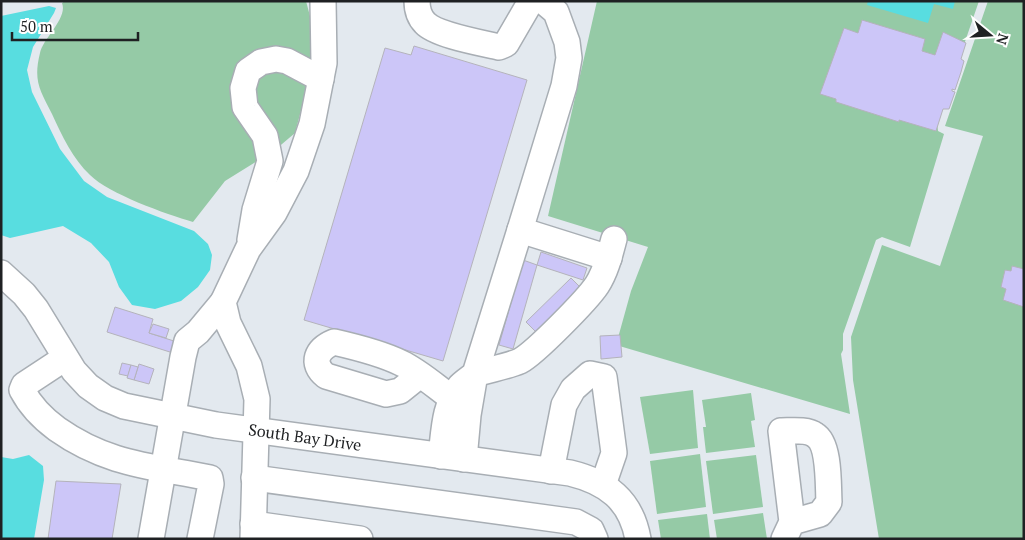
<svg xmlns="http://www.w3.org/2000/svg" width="1025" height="540" font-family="'PT Serif',serif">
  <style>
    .green { fill: #95caa6 }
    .water { fill: #58dde0 }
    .building { fill: #ccc6f8; stroke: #b4b3bb }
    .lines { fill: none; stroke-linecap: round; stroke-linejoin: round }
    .minor-casing { stroke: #a8aeb4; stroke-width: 28 }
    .minor { stroke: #fff; stroke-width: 25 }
    .labels { text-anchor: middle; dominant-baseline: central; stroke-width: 4; stroke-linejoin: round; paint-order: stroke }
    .street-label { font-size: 16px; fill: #1f2123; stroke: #fff }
  </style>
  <rect width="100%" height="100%" fill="#e3e9ef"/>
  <g class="green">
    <path d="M65 1H306L311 20 310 58 303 103 295 133 275 150 225 181 193 222C166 214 109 194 90 175 73 159 62 136 52 114 40 90 33 81 40 53 43 38 68 18 62 3Z"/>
    <polygon points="597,1 979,1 937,123 938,131 944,134 910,247 882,237 876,240 843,334 843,350 841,354 850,414 616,345 631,291 648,247 548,216"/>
    <polygon points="988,1 1024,1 1024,539 879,539 853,380 851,337 882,245 940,266 983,136 945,126"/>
    <polygon points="693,390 698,448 650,454 640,397"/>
    <polygon points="751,393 755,420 751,421 755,447 706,453 703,427 706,427 702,400"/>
    <polygon points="700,454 706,507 657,514 650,461"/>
    <polygon points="756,455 763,507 713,514 706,461"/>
    <polygon points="763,513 767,539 717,539 714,520"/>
    <polygon points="707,514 710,539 661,539 658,520"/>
  </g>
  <g class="water">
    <polygon points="868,1 955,1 953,9 934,4 928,23 867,5"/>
    <polygon points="49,6 56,8 54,13 33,47 27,70 32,92 60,149 84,181 107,197 194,231 208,244 212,255 210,270 198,287 181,301 155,309 132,305 119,287 109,262 91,243 63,226 10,238 1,235 1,16"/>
    <polygon points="29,455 43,466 44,480 34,539 1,539 1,457 13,459"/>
  </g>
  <g class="building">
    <polygon points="862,20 925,39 922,51 935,55 943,32 966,43 961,59 964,61 961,72 955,90 952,89 952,91 955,92 949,109 943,109 936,131 899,120 899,122 836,102 836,99 820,94 844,28 858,33"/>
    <polygon points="414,46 527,80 443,361 304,320 385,48 411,55"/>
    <polygon points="541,252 587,268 583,280 537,265"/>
    <polygon points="523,260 537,265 513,349 499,345"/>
    <polygon points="1012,266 1024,269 1024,307 1003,300 1006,289 1001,287 1005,270 1011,271"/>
    <polygon points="571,278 581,288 536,332 526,322"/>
    <polygon points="115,307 153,319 149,333 177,342 173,353 107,332"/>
    <polygon points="153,324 169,329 166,338 149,333"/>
    <polygon points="620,335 622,357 601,359 600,336"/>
    <polygon points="122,363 131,365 128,376 119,374"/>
    <polygon points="139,364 154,369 149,384 134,380"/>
    <polygon points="131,365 138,367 134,380 127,378"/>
    <polygon points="56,481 121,484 112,539 48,539"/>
  </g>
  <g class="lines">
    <defs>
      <g id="minor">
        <path d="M417 1C417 9 419 17 425 23 436 35 482 43 499 47L506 44 531 1"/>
        <polyline points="543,1 556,12 567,42 569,58 564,86 520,230 609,258"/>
        <polyline points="250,240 255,210 270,161 265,136 245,107 243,88 248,71 261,62 276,59 287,61 321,79"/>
        <path d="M1 273 24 294 36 309 74 371 88 386 105 398 124 406 216 425 570 473C607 482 631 500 638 539"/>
        <path d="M65 358 24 385 22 390C31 407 42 418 57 429 108 465 152 466 210 478L211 484 200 539"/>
        <path d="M420 375 400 391 386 394 326 376C310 363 317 349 334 342 356 347 381 353 401 363 420 372 436 387 453 399"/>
        <path d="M441 456C444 433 444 404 460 386 464 382 470 378 475 374L520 230"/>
        <path d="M464 459 468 415 475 374C490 369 506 367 520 361 535 353 587 300 597 285 606 271 610 254 614 239"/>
        <polyline points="551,471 564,405 573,389 590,374 604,377 614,453 603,485"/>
        <polyline points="254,478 576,522 591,530 595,539"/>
        <polyline points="253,524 360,539"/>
        <polyline points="151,539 183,357 187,341 198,332 223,302"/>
        <polyline points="253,539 257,399 249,366 228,323 223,302 248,249 274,213 296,171 312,124 324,63 323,1"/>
        <path d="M784 539 792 522 781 431C791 431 807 429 815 435 830 444 828 486 829 502L820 514 792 522"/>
      </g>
    </defs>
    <use href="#minor" class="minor-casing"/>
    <use href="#minor" class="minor"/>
  </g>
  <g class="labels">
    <g class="street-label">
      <text transform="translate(305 437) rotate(8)">South Bay Drive</text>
    </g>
  </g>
  <rect width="1025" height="540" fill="none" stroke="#1f2123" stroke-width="5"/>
  <g transform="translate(990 35) rotate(108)" stroke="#ffffff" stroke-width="4" paint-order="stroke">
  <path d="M0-4L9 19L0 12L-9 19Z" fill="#1f2123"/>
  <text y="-8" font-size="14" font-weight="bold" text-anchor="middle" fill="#1f2123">N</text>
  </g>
  <path d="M12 32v8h126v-8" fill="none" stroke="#1f2123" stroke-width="2.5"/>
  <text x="20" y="32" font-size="15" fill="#1f2123" stroke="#ffffff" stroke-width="4" paint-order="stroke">50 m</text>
</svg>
